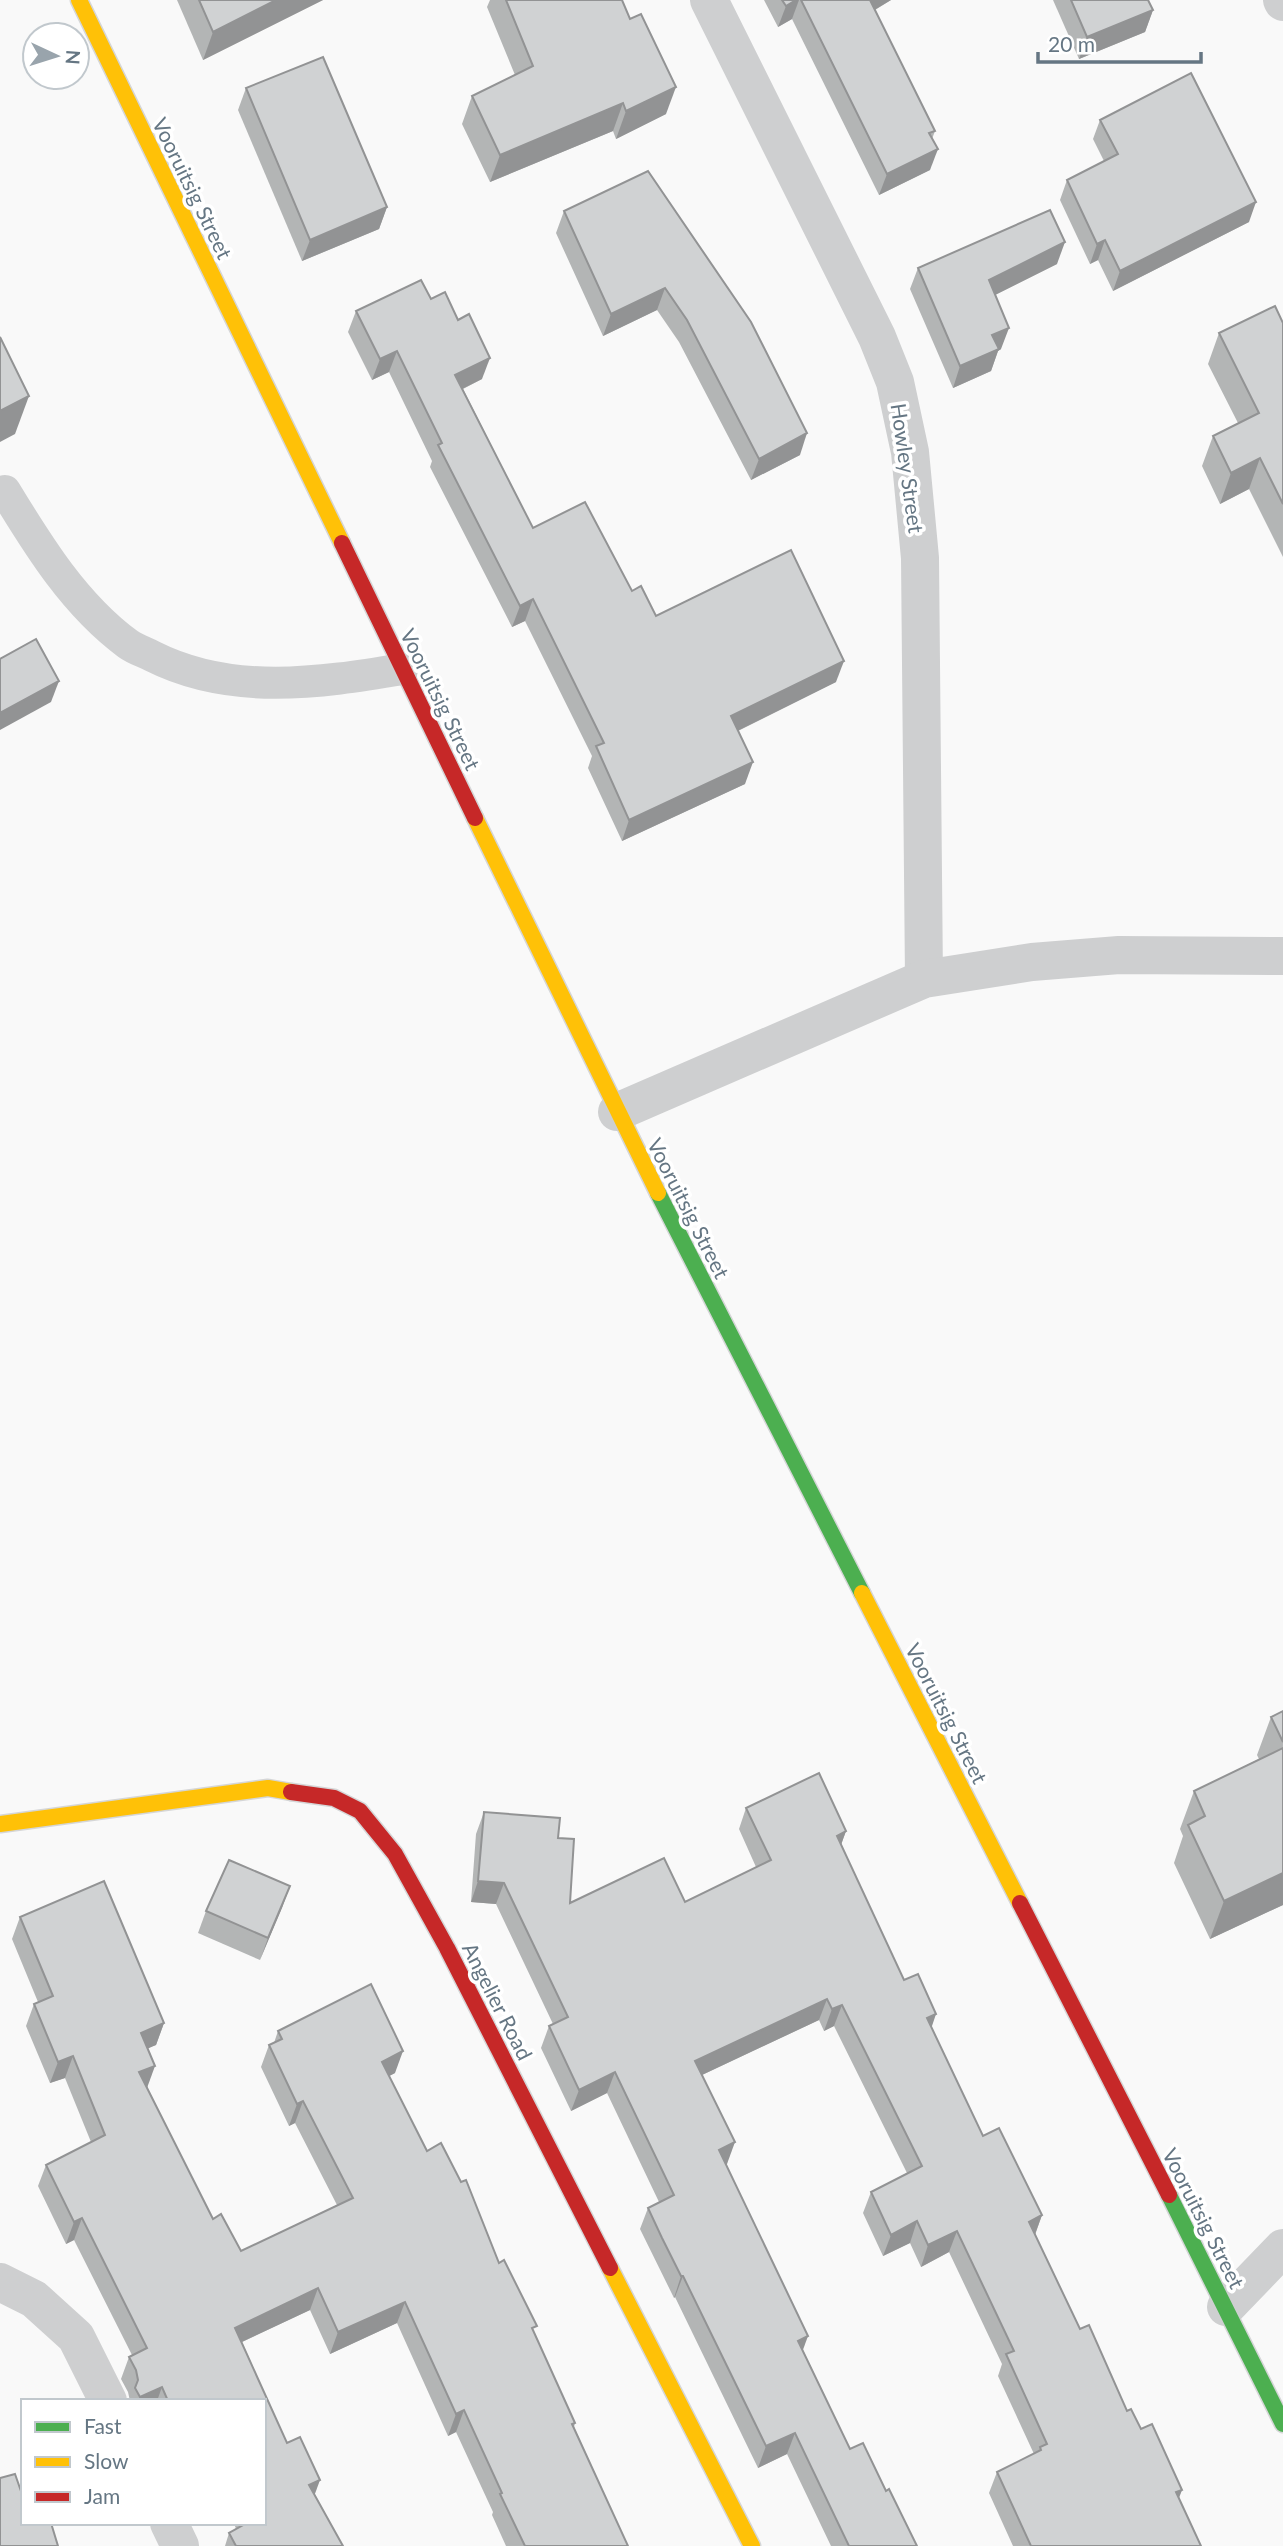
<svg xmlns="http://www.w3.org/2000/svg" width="1283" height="2546" font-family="Lato,sans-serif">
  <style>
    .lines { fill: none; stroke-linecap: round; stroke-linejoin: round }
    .fast-casing { stroke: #d5d6d7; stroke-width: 19 }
    .slow-casing { stroke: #d5d6d7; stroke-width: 19 }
    .jam-casing { stroke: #d5d6d7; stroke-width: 19 }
    .lane { stroke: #cecfd0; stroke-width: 32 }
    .street { stroke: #cecfd0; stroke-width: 38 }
    .fast { stroke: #4caf50; stroke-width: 16 }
    .slow { stroke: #ffc107; stroke-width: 16 }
    .jam { stroke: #c62828; stroke-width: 16 }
    .wall { fill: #b3b5b5 }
    .shaded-wall { fill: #929394 }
    .building { fill: #d0d2d3; stroke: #929394; stroke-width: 2 }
    .labels { text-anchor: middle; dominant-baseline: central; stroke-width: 7; stroke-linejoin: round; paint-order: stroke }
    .street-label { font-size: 21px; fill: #657683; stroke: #fff }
  </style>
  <rect width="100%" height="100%" fill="#f9f9f9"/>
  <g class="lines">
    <defs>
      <g id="fast">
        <polyline points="658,1193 862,1593"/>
        <polyline points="1169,2195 1283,2424"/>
      </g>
      <g id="slow">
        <polyline points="79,0 342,543"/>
        <polyline points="475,818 658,1193"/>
        <polyline points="862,1593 1020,1903"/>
        <polyline points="0,1824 268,1788 291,1792"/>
        <polyline points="610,2268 752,2546"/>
      </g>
      <g id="jam">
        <polyline points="342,543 475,818"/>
        <polyline points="291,1792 334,1798 360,1811 395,1854 447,1948 610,2268"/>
        <polyline points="1020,1903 1169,2195"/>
      </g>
    </defs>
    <use href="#fast" class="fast-casing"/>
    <use href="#slow" class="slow-casing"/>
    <use href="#jam" class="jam-casing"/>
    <path class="lane" d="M5 491C39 547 75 605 128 644 135 649 144 652 152 656 231 696 319 683 403 669"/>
    <g class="street">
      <polyline points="709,0 877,337 895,382 910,452 920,558 924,979"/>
      <polyline points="1282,0 1283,2"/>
      <polyline points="617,1112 924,979 1032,962 1119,955 1283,956"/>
      <polyline points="0,2282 34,2299 76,2337 108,2401"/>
      <polyline points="1226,2307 1283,2248"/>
      <polyline points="169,2523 180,2546"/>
    </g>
    <use href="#fast" class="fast"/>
    <use href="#slow" class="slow"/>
    <use href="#jam" class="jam"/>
  </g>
  <g class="wall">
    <polygon points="177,0 323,0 203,60"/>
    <polygon points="490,0 622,0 666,114 616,139 613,131 490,182 462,124 472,96 515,75 487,7"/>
    <polygon points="764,0 891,0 875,10 935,131 932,139 930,170 879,195 792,19 778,27"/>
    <polygon points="1053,0 1148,0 1153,10 1145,32 1079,59"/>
    <polygon points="246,88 387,207 379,229 302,261 238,110"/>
    <polygon points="1100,120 1249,222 1113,291 1098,260 1090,264 1060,200 1067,180 1104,161 1093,139"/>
    <polygon points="648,171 800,455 751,480 679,342 657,310 603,336 556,233 564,211"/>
    <polygon points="1057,264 995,295 1001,349 998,351 991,371 953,388 910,289 918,268"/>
    <polygon points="431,299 482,379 463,389 533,528 632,591 656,616 836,682 738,731 745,784 622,841 588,768 592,756 525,621 512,627 430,467 432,461 389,372 372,380 348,332 356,311"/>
    <polygon points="1283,323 1283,557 1249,489 1220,504 1202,466 1213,436 1238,423 1208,364 1219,333"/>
    <polygon points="1283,1711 1283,1905 1210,1939 1174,1863 1183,1836 1180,1829 1194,1791 1259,1759 1257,1755 1271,1717"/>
    <polygon points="746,1808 846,1831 841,1845 904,1980 931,2028 983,2136 1042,2215 1035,2235 1080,2329 1127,2411 1182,2490 1178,2498 1201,2546 1013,2546 989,2493 997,2472 1034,2454 998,2376 1002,2364 949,2252 921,2267 910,2243 883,2256 863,2213 871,2192 907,2173 834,2026 824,2031 819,2020 702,2075 727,2164 726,2164 803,2350 850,2449 886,2491 917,2546 831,2546 787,2454 758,2468 675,2297 674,2298 640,2229 648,2208 659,2202 607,2093 571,2111 541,2048 549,2026 553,2024 496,1904 471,1902 476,1834 484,1812 558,1838 570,1903 685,1902 756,1867 739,1829"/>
    <polygon points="290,1886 260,1960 198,1933 206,1911"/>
    <polygon points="20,1917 164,2023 156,2045 147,2048 147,2087 213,2219 241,2251 337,2205 295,2123 289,2126 261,2067 269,2045 274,2043 278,2031 395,2073 389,2076 427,2151 499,2263 534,2334 575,2423 574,2427 628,2546 506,2546 492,2515 493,2512 456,2432 448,2436 397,2323 330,2354 310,2310 242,2342 287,2443 343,2546 225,2546 229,2533 236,2529 234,2523 264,2523 264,2401 130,2401 128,2392 121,2379 129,2357 132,2355 74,2240 66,2244 38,2186 46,2165 91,2142 65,2078 50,2083 26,2026 34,2004 38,2002 12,1939"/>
  </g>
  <g class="shaded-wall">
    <polygon points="276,0 323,0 203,60 213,32"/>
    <polygon points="796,0 799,0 792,19 778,27 786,6"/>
    <polygon points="867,0 891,0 861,18"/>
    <polygon points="1153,10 1145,32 1079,59 1087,37"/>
    <polygon points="676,87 666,114 616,139 626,111"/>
    <polygon points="623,103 613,131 490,182 500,155"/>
    <polygon points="938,149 930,170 879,195 887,174"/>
    <polygon points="1256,202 1249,222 1113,291 1120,271"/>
    <polygon points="387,207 379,229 302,261 310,240"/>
    <polygon points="1105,240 1098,260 1090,264 1097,244"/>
    <polygon points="1065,242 1057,264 981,302 989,280"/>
    <polygon points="665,288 657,310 603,336 611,314"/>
    <polygon points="1009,328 1001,349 998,351 991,371 953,388 960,366 992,335"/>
    <polygon points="397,351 389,372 372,380 380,359"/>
    <polygon points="490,358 482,379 448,396 455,375"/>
    <polygon points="29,396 15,434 0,442 0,411"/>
    <polygon points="807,433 800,455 751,480 759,459"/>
    <polygon points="1260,458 1249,489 1220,504 1231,473"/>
    <polygon points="533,599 525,621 512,627 520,606"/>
    <polygon points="844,661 836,682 723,738 731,716"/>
    <polygon points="59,681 51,702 0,730 0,713"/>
    <polygon points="753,762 745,784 622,841 629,820"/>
    <polygon points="846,1831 838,1853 837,1836"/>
    <polygon points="1283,1873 1283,1905 1210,1939 1224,1901"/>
    <polygon points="478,1881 504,1883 496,1904 471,1902"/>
    <polygon points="290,1886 282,1908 260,1960 268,1938"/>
    <polygon points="827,1999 819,2020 687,2082 695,2061"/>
    <polygon points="842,2005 834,2026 824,2031 832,2009"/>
    <polygon points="936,2014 929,2035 927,2018"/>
    <polygon points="164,2023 156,2045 133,2055 141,2033"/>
    <polygon points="403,2051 395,2073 374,2084 382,2062"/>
    <polygon points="73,2056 65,2078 50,2083 58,2062"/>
    <polygon points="155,2066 147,2088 139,2072"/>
    <polygon points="615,2072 607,2093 571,2111 579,2090"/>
    <polygon points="303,2101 295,2123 289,2126 297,2104"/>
    <polygon points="735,2142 727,2164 711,2171 719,2150"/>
    <polygon points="1042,2215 1034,2237 1029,2222"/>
    <polygon points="82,2218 74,2240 66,2244 74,2222"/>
    <polygon points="917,2221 910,2243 883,2256 891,2235"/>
    <polygon points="957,2231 949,2252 921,2267 928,2245"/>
    <polygon points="681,2276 683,2276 675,2297 674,2298"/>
    <polygon points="318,2288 310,2310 227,2349 235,2328"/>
    <polygon points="405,2302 397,2323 330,2354 338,2332"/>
    <polygon points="808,2336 800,2358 798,2341"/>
    <polygon points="162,2387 157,2401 138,2401 140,2397"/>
    <polygon points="464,2410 456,2432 448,2436 456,2414"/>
    <polygon points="795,2433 787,2454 758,2468 766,2446"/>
    <polygon points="320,2480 312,2502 309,2485"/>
    <polygon points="1182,2490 1174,2511 1176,2492"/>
  </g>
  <g class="building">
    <polygon points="199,0 276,0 213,32"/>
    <polygon points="506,0 622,0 630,19 641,14 676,87 626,111 623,103 500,155 472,96 533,66"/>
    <polygon points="782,0 796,0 786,6"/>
    <polygon points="801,0 870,0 935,131 929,133 938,149 887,174"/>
    <polygon points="1071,0 1148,0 1153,10 1087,37"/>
    <polygon points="323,57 387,207 310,240 246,88"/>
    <polygon points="1191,73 1256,202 1120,271 1105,240 1097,244 1067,180 1118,154 1100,120"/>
    <polygon points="648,171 751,322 807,433 759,459 687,320 665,288 611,314 564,211"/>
    <polygon points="1050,210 1065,242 989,280 1009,328 992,335 999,349 960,366 918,268"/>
    <polygon points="421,280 431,299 445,292 458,320 469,314 490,358 455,375 533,528 585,502 632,591 641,586 656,616 791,550 844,661 731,716 753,762 629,820 596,746 604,743 533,599 520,606 438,445 442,443 397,351 380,359 356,311"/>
    <polygon points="1275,306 1283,323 1283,504 1260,458 1231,473 1213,436 1259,413 1219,333"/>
    <polygon points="0,337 29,396 0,411"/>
    <polygon points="36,639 59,681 0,713 0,659"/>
    <polygon points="1283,1711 1283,1742 1271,1717"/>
    <polygon points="1283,1748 1283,1873 1224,1901 1188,1825 1205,1816 1194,1791"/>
    <polygon points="819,1773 846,1831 837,1836 904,1980 918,1974 936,2014 927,2018 983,2136 999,2128 1042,2215 1029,2222 1080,2329 1089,2325 1127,2411 1131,2409 1141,2429 1152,2424 1182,2490 1176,2492 1201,2546 1031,2546 997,2472 1041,2450 1040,2447 1047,2444 1006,2354 1014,2351 957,2231 928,2245 917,2221 891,2235 871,2192 922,2166 842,2005 832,2009 827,1999 695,2061 735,2142 719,2150 808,2336 798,2341 850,2449 863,2443 886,2491 889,2489 917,2546 849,2546 795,2433 766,2446 683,2276 681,2276 662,2238 648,2208 674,2195 615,2072 579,2090 549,2026 568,2017 504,1883 478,1881 484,1812 560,1818 558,1838 574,1839 570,1903 664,1858 685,1902 771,1860 746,1808"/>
    <polygon points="229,1860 290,1886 268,1938 206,1911"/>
    <polygon points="104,1881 164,2023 141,2033 155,2066 139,2072 213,2219 221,2214 241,2251 353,2198 303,2101 297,2104 269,2045 282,2039 278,2031 371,1984 403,2051 382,2062 427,2151 441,2143 461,2182 466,2180 499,2263 504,2260 537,2326 532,2328 575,2423 572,2424 628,2546 525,2546 500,2494 502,2493 464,2410 456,2414 405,2302 338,2332 318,2288 235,2328 287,2443 300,2437 320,2480 309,2485 343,2546 236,2546 229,2533 247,2523 264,2523 264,2401 168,2401 162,2387 140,2397 135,2388 138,2380 136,2370 129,2357 147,2348 82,2218 74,2222 46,2165 105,2135 73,2056 58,2062 34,2004 53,1996 20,1917"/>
    <polygon points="15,2474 23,2497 23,2523 51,2523 58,2546 0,2546 0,2478"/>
  </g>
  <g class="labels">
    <g class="street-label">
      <text transform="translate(193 188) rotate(64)">Vooruitsig Street</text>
      <text transform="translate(908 468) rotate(82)">Howley Street</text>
      <text transform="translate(441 699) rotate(64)">Vooruitsig Street</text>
      <text transform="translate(689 1208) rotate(63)">Vooruitsig Street</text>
      <text transform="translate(947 1713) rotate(63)">Vooruitsig Street</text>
      <text transform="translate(498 2001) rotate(63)">Angelier Road</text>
      <text transform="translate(1204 2218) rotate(63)">Vooruitsig Street</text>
    </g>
  </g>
  <rect x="21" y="2399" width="245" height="126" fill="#ffffff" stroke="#c1c8cd" stroke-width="2"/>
  <rect x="35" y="2422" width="35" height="10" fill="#4caf50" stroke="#c1c8cd" stroke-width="2"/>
  <text x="84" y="2434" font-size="21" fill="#657683">Fast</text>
  <rect x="35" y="2457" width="35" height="10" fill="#ffc107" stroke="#c1c8cd" stroke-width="2"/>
  <text x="84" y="2469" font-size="21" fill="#657683">Slow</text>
  <rect x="35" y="2492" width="35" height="10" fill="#c62828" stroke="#c1c8cd" stroke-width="2"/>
  <text x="84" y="2504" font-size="21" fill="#657683">Jam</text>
  <g transform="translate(56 56) rotate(94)"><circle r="33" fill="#ffffff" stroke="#c1c8cd" stroke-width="2"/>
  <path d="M0-5L12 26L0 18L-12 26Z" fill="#99a4ac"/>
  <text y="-10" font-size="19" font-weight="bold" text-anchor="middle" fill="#657683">N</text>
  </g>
  <path d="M1038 52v10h163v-10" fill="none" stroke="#657683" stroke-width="3.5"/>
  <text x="1048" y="52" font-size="21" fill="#657683" stroke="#ffffff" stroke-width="5" paint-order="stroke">20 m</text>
</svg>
